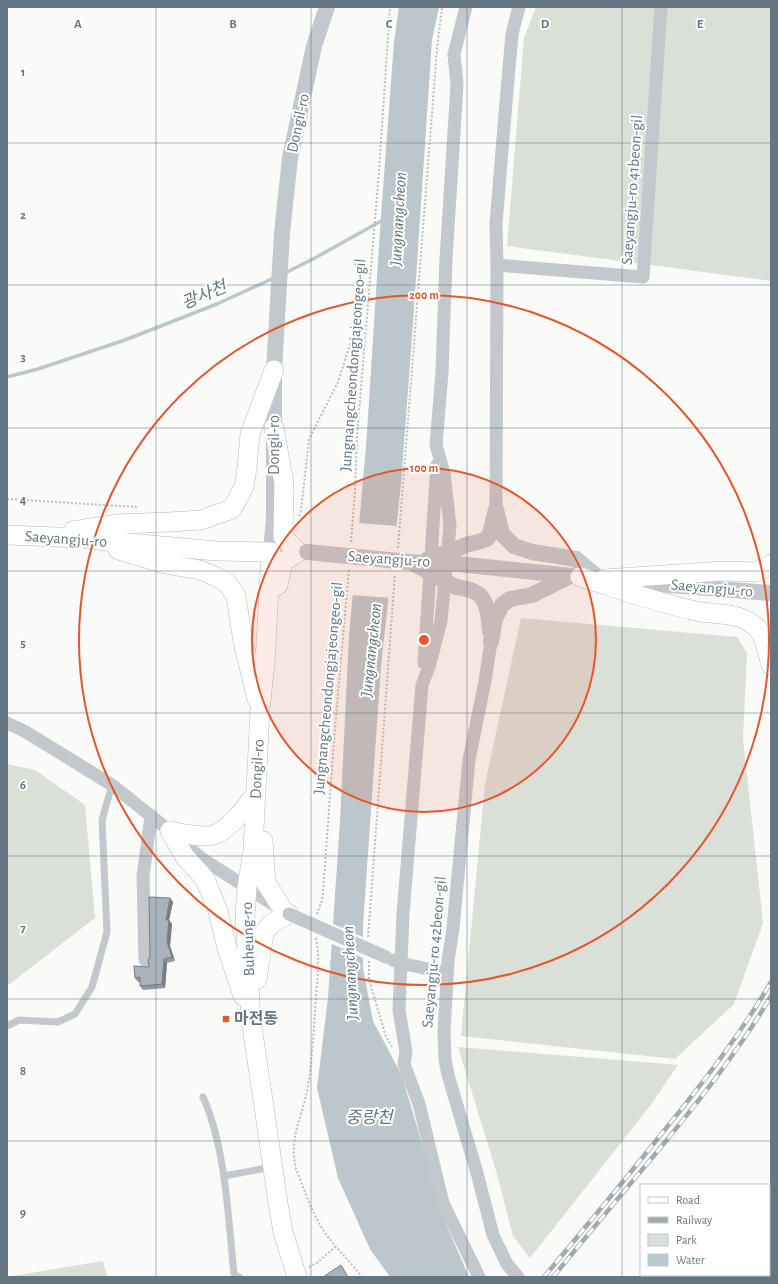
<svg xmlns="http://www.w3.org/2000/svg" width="778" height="1284" font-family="'Alegreya Sans','Noto Sans KR',sans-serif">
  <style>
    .green { fill: #dadfd7 }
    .water { fill: #bbc7cb }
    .pier { fill: #fafaf8 }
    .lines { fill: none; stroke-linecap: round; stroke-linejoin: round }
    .stream { stroke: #bbc7cb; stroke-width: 3.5 }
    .secondary-casing { stroke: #b3babf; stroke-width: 20 }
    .path { stroke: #bbbfc2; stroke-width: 2; stroke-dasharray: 2 2; stroke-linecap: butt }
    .service { stroke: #c3c8cc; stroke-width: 7 }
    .minor { stroke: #c3c8cc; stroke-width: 13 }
    .tertiary { stroke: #c3c8cc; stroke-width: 16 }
    .secondary { stroke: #fff; stroke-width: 19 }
    .rail-casing { stroke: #a2aab0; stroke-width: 4.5 }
    .rail { stroke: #fff; stroke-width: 3; stroke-dasharray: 9; stroke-linecap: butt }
    .minor-bridge { stroke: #c3c8cc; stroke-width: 13 }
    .tertiary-bridge { stroke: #c3c8cc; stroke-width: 16 }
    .wall { fill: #929a9f }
    .shaded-wall { fill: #777d82 }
    .building { fill: #aab3b9; stroke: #777d82 }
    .grid { fill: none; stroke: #657683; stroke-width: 1; stroke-opacity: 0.55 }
    .ring { fill: none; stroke: #e4572e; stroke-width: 2 }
    .poi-dot { fill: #e4572e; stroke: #fff; stroke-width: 1.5 }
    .labels { text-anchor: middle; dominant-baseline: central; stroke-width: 4; stroke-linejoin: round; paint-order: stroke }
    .street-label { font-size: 16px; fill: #657683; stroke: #fff }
    .poi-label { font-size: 16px; font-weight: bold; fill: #657683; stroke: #fff; text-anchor: start }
    .water-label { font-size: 17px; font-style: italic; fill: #60757c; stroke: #fff }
    .grid-label { font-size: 13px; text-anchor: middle; font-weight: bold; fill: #657683; stroke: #fff; stroke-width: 4; stroke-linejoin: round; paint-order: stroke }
    .centre { fill: #e4572e; stroke: #fff; stroke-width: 2 }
    .ring-label { font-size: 12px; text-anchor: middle; font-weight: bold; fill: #e4572e; stroke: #fff; stroke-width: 4; stroke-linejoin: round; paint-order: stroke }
  </style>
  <rect width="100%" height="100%" fill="#fafaf8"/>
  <g class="green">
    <polygon points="536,7 771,7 771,281 507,246 524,38"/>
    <polygon points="521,618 737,637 747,653 743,738 763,923 734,1004 675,1059 461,1036 485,784"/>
    <polygon points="7,764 35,770 85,805 95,918 7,986"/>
    <polygon points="458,1047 678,1065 650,1106 530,1258 513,1236 497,1174"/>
    <polygon points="103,1261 107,1277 7,1277"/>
  </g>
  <polygon class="water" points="399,7 439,7 432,40 413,323 401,484 381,666 363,925 363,968 373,1021 402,1076 445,1222 469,1277 390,1277 370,1249 338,1178 317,1088 328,998 340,821 349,636 366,447 381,216 394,42"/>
  <g class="pier">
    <polygon points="357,523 398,526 391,598 351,595"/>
    <polygon points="331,923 365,938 365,959 330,943"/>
  </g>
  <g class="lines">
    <g class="stream">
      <polyline points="285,273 313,259 383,220"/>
      <polyline points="7,377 38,369 125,340 217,304 276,277"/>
    </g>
    <defs>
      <g id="secondary">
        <polyline points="274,428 284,483 283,537 298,552 283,562 278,585"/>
        <polyline points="73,531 117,524 169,522 201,520 232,509 244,487 247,468 250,434 274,370"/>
        <polyline points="7,535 82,538 106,541 217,551 271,552 265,663 260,710 253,850 247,887 245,916 251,1020 264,1107 278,1203 283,1232 297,1277"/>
        <polyline points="118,550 165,564 200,570 217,577 227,583 236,596 243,642 257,699"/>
        <path d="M580 577C616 588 653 601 691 610 713 616 739 610 757 628 766 637 767 653 771 665"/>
        <polyline points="604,579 723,571 756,572 771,564"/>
        <polyline points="170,831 185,857 205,879 218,911 227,948 243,996"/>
        <path d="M170 831C181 833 206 839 216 834 233 826 245 807 256 794"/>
        <polyline points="263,841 266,883 283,910"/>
        <polyline points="257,979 264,933 272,923 289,914"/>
      </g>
    </defs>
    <use href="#secondary" class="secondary-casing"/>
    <g class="path">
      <polyline points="7,499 137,507"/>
      <polyline points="299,516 301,511 309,439 338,382 351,341 356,337 365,333"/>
      <polyline points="351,542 355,491 357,436 379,171 390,7"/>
      <polyline points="398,548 437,49 442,7"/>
      <polyline points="317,914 322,900 323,892 335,728 349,569"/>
      <polyline points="368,937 395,574"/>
      <path d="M316 938C321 961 316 988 315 1012 313 1038 312 1065 307 1091 301 1121 289 1137 296 1169 305 1191 312 1215 326 1234 337 1250 351 1262 362 1277"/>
      <polyline points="369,961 369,979 386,1037 393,1048"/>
      <polyline points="309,1267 317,1263 335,1247"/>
    </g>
    <g class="service">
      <polyline points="7,1026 19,1020 58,1022 75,1014 92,987 107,932 102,820 112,785"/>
      <path d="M203 1097C226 1148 228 1218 234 1274L239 1277"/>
      <polyline points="224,1176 272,1167"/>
    </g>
    <g class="minor">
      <polyline points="466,7 454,54 457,85 446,259 442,372 436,445 444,473 450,526 441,621 429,667 422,685 403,914 399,1010 406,1052 404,1064 419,1104 443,1203 479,1277"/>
      <polyline points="497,265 643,277 661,7"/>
      <polyline points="496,509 497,265 496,224 505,114 512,34 519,7"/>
      <polyline points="491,642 485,681 469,760 453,928 448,961 444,1033 445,1059 448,1075 477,1173 493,1235 507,1264 518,1277"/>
      <polyline points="424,663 437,465"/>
      <polyline points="7,723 26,732 112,785 170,831 201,858 279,908"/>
      <polyline points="145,960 143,876 151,816"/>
      <polyline points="393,960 400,963 447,973"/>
    </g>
    <g class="tertiary">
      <polyline points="496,509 502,534 514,546 532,552 576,559 600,579"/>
      <polyline points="456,549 469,544 478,542 487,539 490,534 495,513"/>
      <polyline points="284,552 271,552 274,518 274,370 282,233 290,158 314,46 327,7"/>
      <polyline points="458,564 591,578"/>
      <polyline points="644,583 771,593"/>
      <path d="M456 587C463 588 471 589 477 593 488 600 489 619 490 631"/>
      <polyline points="491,642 495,619 502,605 510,599 532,595 570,576"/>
    </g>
    <use href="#secondary" class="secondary"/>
    <defs>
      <g id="rail">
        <path d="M544 1277C584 1229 624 1181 663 1132 702 1084 740 1035 771 982"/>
        <path d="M553 1277C586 1237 619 1197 652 1158 694 1107 737 1054 771 996"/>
      </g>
    </defs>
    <use href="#rail" class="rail-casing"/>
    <use href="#rail" class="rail"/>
    <polyline class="minor-bridge" points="289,914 386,957"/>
    <g class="tertiary-bridge">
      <polyline points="307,552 409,562 458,564"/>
      <polyline points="428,559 456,549"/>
      <polyline points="414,564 456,587"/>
    </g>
  </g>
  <polygon class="wall" points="170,898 173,902 169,920 172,924 170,946 175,961 167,963 165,988 143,990 140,986 140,982 138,982 135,978 149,967"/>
  <g class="shaded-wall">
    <polygon points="170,898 173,902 169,920 172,924 170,946 175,961 172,957 167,942 166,920"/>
    <polygon points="164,959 167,963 165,988 162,984"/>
  </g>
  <g class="building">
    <polygon points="149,897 170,898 166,920 169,920 167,942 172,957 164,959 162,984 140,986 140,977 135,978 134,966 149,967 148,961 150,956"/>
    <polygon points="341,1265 348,1277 323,1277"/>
  </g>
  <path class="grid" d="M156 7V1277M311 7V1277M467 7V1277M622 7V1277M7 143H771M7 285H771M7 428H771M7 571H771M7 713H771M7 856H771M7 999H771M7 1141H771"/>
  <circle cx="424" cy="640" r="172" fill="#e4572e" fill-opacity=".12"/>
  <g class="ring">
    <circle cx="424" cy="640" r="172"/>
    <circle cx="424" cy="640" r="345"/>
  </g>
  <rect class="poi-dot" x="222" y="1015" width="8" height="8" rx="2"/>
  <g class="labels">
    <g class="street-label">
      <text transform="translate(298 123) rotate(-78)">Dongil-ro</text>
      <text transform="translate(632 190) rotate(-86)">Saeyangju-ro 41beon-gil</text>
      <text transform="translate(353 365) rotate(-86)">Jungnangcheondongjajeongeo-gil</text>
      <text transform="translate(274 445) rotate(-90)">Dongil-ro</text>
      <text transform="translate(66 539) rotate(4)">Saeyangju-ro</text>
      <text transform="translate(389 559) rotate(4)">Saeyangju-ro</text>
      <text transform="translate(712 588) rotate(5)">Saeyangju-ro</text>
      <text transform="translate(328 688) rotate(-85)">Jungnangcheondongjajeongeo-gil</text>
      <text transform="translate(257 769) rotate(-87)">Dongil-ro</text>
      <text transform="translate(248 939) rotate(-92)">Buheung-ro</text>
      <text transform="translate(434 952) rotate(-85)">Saeyangju-ro 42beon-gil</text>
    </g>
    <g class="poi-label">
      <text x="234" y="1019">마전동</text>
    </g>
    <g class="water-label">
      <text transform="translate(398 219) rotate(-87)">Jungnangcheon</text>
      <text transform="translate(204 295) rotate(-23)">광사천</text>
      <text transform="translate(371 650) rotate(-84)">Jungnangcheon</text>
      <text transform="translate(350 973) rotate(-93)">Jungnangcheon</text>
      <text x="369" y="1117">중랑천</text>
    </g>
  </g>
  <g class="grid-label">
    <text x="78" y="28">A</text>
    <text x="233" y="28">B</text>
    <text x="389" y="28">C</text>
    <text x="545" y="28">D</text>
    <text x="700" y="28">E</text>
    <text x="23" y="76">1</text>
    <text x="23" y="219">2</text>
    <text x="23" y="361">3</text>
    <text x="23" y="504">4</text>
    <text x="23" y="647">5</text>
    <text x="23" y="789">6</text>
    <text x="23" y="932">7</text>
    <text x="23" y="1075">8</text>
    <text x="23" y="1217">9</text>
  </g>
  <circle cx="424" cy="640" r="6" class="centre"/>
  <g class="ring-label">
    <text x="424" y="299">200 m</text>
    <text x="424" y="472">100 m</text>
  </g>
  <rect width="778" height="1284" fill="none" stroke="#657683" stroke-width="16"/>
  <rect x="640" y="1184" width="130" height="92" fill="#ffffff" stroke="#c1c8cd"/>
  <rect x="648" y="1197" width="20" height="6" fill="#ffffff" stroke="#c1c8cd"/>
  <text x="676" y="1204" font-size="12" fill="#657683">Road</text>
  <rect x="648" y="1217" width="20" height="6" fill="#a2aab0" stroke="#c1c8cd"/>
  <text x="676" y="1224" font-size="12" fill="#657683">Railway</text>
  <rect x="648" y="1234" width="20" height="12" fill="#dadfd7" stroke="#c1c8cd"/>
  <text x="676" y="1244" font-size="12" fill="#657683">Park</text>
  <rect x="648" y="1254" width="20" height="12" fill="#bbc7cb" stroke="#c1c8cd"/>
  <text x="676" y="1264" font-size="12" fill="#657683">Water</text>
</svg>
